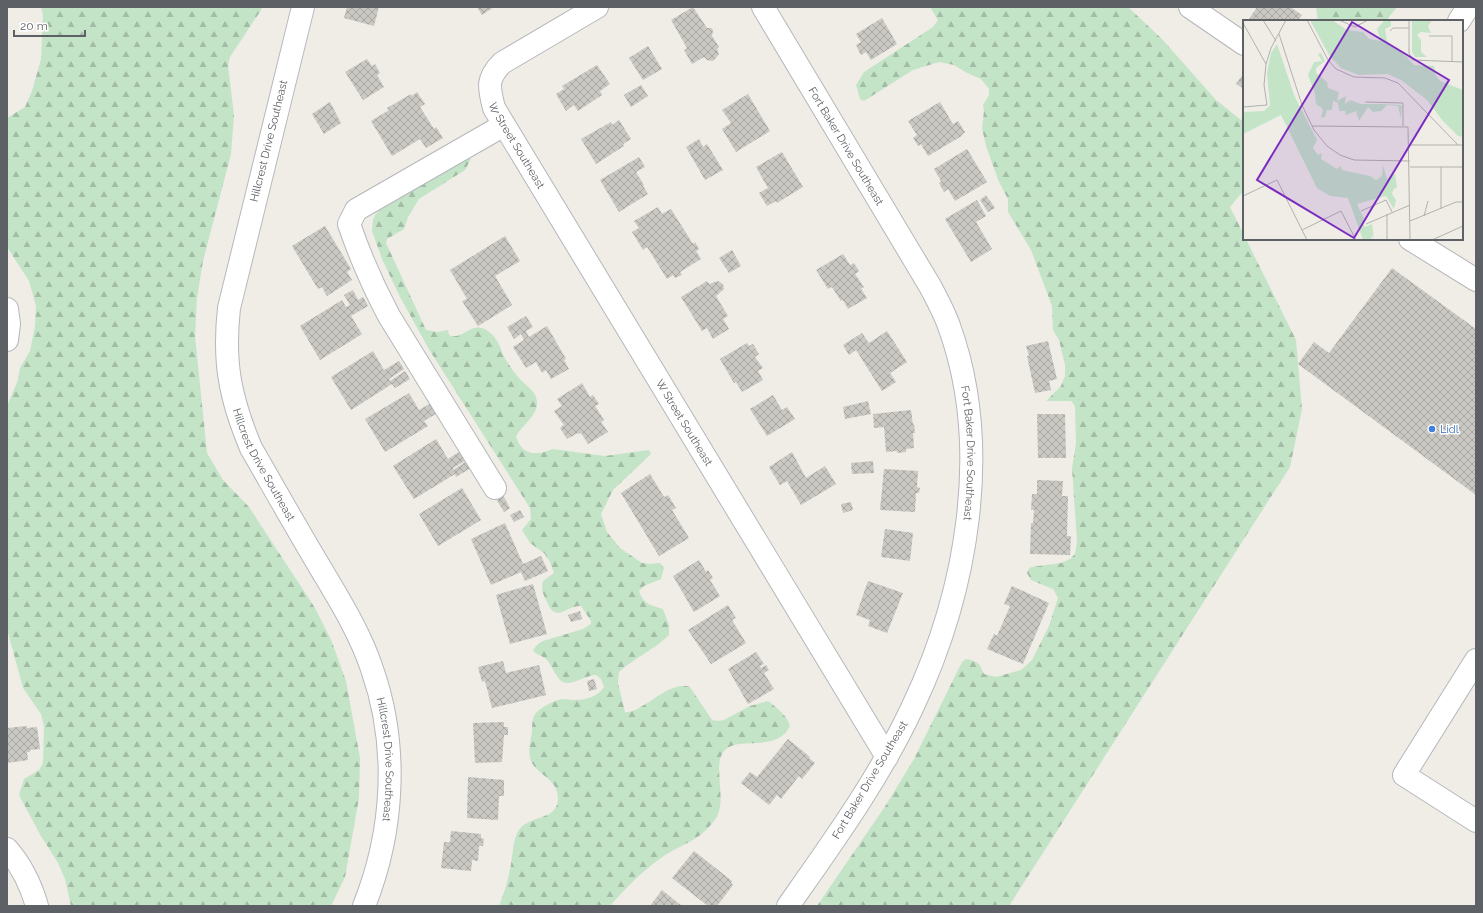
<svg xmlns="http://www.w3.org/2000/svg" width="1483" height="913" font-family="Raleway,sans-serif">
  <style>
    .forest { fill: url(#forest-firs) }
    .building { fill: url(#building-cross-hatch) }
    .lines { fill: none; stroke-linecap: round; stroke-linejoin: round }
    .minor-casing { stroke: #b6b7bb; stroke-width: 24 }
    .minor { stroke: #fff; stroke-width: 22 }
    .shop-dot { fill: #3f7fe0; stroke: #fff; stroke-width: 1.5 }
    .labels { text-anchor: middle; dominant-baseline: central; stroke-width: 3; stroke-linejoin: round; paint-order: stroke }
    .street-label { font-size: 11px; fill: #5d6065; stroke: #fff }
    .shop-label { font-size: 11px; fill: #366cbe; stroke: #fff; text-anchor: start }
    .inset-road { fill: none; stroke: #b1b1ae; stroke-width: 1 }
    .view { fill: #7b2cbf; fill-opacity: 0.15; stroke: #7b2cbf; stroke-width: 2 }
    .inset-edge { fill: none; stroke: #5d6065; stroke-width: 2 }
  </style>
  <defs>
    <pattern id="forest-firs" width="22" height="20" patternUnits="userSpaceOnUse"><rect width="22" height="20" fill="#c4e4c7"/><path d="M5 1l3.5 6h-7zM16 11l3.5 6h-7z" fill="#a2bca5"/></pattern>
    <pattern id="building-cross-hatch" width="8" height="8" patternUnits="userSpaceOnUse"><rect width="8" height="8" fill="#cac8c2"/><path d="M0 0l8 8M0 8l8-8" fill="none" stroke="#a7a6a1"/></pattern>
  </defs>
  <rect width="100%" height="100%" fill="#efede6"/>
  <g class="forest">
    <polygon points="41,7 263,7 230,57 228,65 234,115 231,154 203,261 197,298 195,336 207,453 223,480 249,507 315,608 332,642 346,681 360,758 359,798 345,877 331,906 71,906 65,879 58,863 41,836 19,795 24,779 39,770 43,763 44,726 41,714 23,688 7,629 7,406 18,380 20,368 30,351 35,326 36,306 29,281 7,247 7,118 25,107 32,91 41,59 43,15"/>
    <path d="M930 7H1128L1162 39 1216 100 1241 120 1244 117V190L1230 207 1244 235V239H1246L1296 340 1302 409 1290 467 1009 906H817L886 805 914 759 962 662 966 659C979 662 979 662 984 674L996 677 1021 670 1032 660 1049 626 1058 598 1053 589 1031 580 1027 573 1028 570 1031 567 1061 563 1070 559 1075 554 1077 541 1072 468 1076 443 1075 406 1071 401H1046L1061 386 1065 376V365L1059 340 1053 330 1052 306 1031 250 1008 212V199L999 182 986 146 982 128 984 111 983 105 989 95V89L981 79 967 73 954 65 939 62 913 70 864 101 860 99 856 85 864 72 933 27 938 20Z"/>
    <polygon points="1316,7 1397,7 1386,21 1318,21"/>
    <path d="M466 156 471 159 465 170 419 199 408 217 404 229 387 239 386 243 426 330 438 332 448 330 449 335C461 341 469 325 481 328 487 329 494 335 497 341 500 345 501 350 503 355 507 362 513 371 519 378 526 386 538 392 537 404 536 417 521 426 516 437L519 444 524 450 532 453H541L553 449 605 456 649 450 651 454 613 490 601 514 607 532 620 548 642 563 650 564 660 563 664 568 661 579 644 586 639 591C644 605 651 605 663 609L669 625V635C654 650 634 658 619 672L618 683 625 712C640 715 670 679 690 687L712 720 718 721 724 720 750 706 768 701C776 707 787 715 790 726 775 754 741 735 725 750 711 763 728 800 716 818 700 842 682 843 661 858 641 872 626 888 610 906H499C503 895 507 885 509 874 513 861 512 840 519 830 529 815 556 821 558 800 559 777 535 776 530 758 528 750 531 740 532 731 532 726 532 717 536 713 540 708 555 700 562 699 566 699 570 700 574 700 585 700 598 697 604 687L601 679 596 675C585 675 568 689 560 680 554 674 552 665 546 659 541 655 536 655 533 650L538 644 543 641 583 629 591 624V621L581 606C567 605 556 624 547 602 543 594 541 589 543 581L554 573 550 562 544 553 530 543 522 530 531 519 530 508 430 351 400 297 382 259 372 231 373 220 375 215 385 204Z"/>
  </g>
  <g class="building">
    <polygon points="347,7 379,7 374,26 344,18"/>
    <polygon points="477,7 494,7 482,15"/>
    <polygon points="693,7 707,28 711,28 713,30 712,36 719,47 717,49 719,54 716,58 713,61 707,60 704,57 692,64 684,50 687,48 671,20"/>
    <polygon points="1257,7 1290,7 1302,15 1298,21 1253,21 1249,19"/>
    <polygon points="882,18 897,44 871,60 866,52 861,55 856,45 861,42 856,34"/>
    <polygon points="648,46 662,69 643,80 629,58"/>
    <polygon points="367,59 372,66 375,64 380,73 377,75 384,87 363,100 345,72"/>
    <polygon points="597,65 610,84 600,91 602,95 578,111 574,105 566,111 556,94 564,89 562,86"/>
    <polygon points="1244,73 1244,89 1236,84"/>
    <polygon points="641,85 648,96 631,107 624,95"/>
    <polygon points="417,92 425,104 420,107 434,129 436,127 443,138 426,148 420,139 392,156 371,121 389,110 387,108 411,94 412,96"/>
    <polygon points="748,94 770,131 736,152 722,129 731,123 722,110"/>
    <polygon points="330,102 341,123 324,134 312,114"/>
    <polygon points="940,102 953,124 958,121 965,132 960,137 928,156 921,144 918,146 913,138 917,135 908,121"/>
    <polygon points="619,120 631,139 623,144 624,146 596,164 581,139 611,122 612,125"/>
    <polygon points="699,139 703,147 707,144 723,170 705,180 686,147"/>
    <polygon points="967,149 987,182 955,201 948,189 944,192 939,183 941,181 934,169"/>
    <polygon points="782,152 803,187 777,203 776,201 767,206 759,193 768,188 756,167"/>
    <polygon points="639,157 645,167 636,172 644,185 643,186 648,194 619,212 600,180"/>
    <polygon points="986,195 995,208 988,212 980,200"/>
    <polygon points="977,200 986,216 976,222 992,249 971,262 945,219"/>
    <polygon points="658,207 662,214 671,209 693,244 695,242 699,249 696,251 701,259 680,272 682,275 675,278 673,275 667,279 647,247 643,250 632,232 639,228 634,221"/>
    <polygon points="325,226 351,269 347,272 352,280 327,296 322,287 318,289 292,246"/>
    <polygon points="505,236 520,261 495,276 512,305 478,326 462,301 467,299 450,270"/>
    <polygon points="732,250 741,266 729,273 719,258"/>
    <polygon points="843,254 850,265 854,263 859,271 855,274 864,287 861,289 867,298 848,309 843,300 841,301 832,287 828,289 816,270"/>
    <polygon points="1392,268 1476,329 1476,495 1298,364 1314,342 1329,353"/>
    <polygon points="707,281 709,284 718,281 723,284 724,289 716,296 728,316 723,319 729,329 713,339 707,328 702,331 681,297"/>
    <polygon points="353,290 358,300 363,297 368,306 351,316 362,334 320,360 300,326 342,300 346,307 350,305 344,295"/>
    <polygon points="526,316 533,327 526,331 529,337 547,326 566,359 564,360 569,369 551,379 546,370 542,373 536,362 526,368 513,347 524,340 521,334 514,339 507,327"/>
    <polygon points="887,331 907,362 890,373 896,382 882,391 856,350 849,355 843,345 862,333 869,343"/>
    <polygon points="1048,341 1057,379 1049,381 1051,390 1035,393 1027,356 1029,356 1026,346"/>
    <polygon points="747,343 749,346 753,344 759,354 755,357 763,368 758,371 763,380 742,392 736,382 734,383 720,359"/>
    <polygon points="373,351 384,370 399,361 404,369 389,379 390,381 405,371 410,379 395,388 392,384 351,410 331,377"/>
    <polygon points="582,383 590,397 593,395 599,404 595,406 604,420 601,422 608,432 588,444 581,433 579,434 578,433 567,439 560,428 564,425 554,411 562,406 557,399"/>
    <polygon points="409,393 419,410 433,402 439,412 424,421 428,426 385,452 365,419"/>
    <polygon points="773,395 782,410 787,407 795,419 767,436 750,409"/>
    <polygon points="868,401 871,414 845,419 843,407"/>
    <polygon points="911,410 913,425 914,424 915,433 913,433 914,448 906,449 906,452 897,453 897,451 886,452 884,427 874,428 873,414"/>
    <polygon points="1037,414 1065,414 1066,458 1038,458"/>
    <polygon points="436,439 448,459 462,450 468,459 453,468 453,470 470,459 474,466 456,477 455,474 414,499 393,466"/>
    <polygon points="792,452 806,478 825,466 836,484 801,505 787,481 780,485 769,467"/>
    <polygon points="873,461 874,473 852,474 851,463"/>
    <polygon points="884,469 918,471 917,487 920,488 919,493 916,493 915,512 880,510"/>
    <polygon points="650,474 664,497 668,495 676,508 672,510 689,538 659,556 621,493"/>
    <polygon points="1037,480 1063,481 1062,496 1068,496 1067,536 1071,536 1070,555 1030,554 1031,523 1033,523 1034,510 1031,510 1032,494 1037,494"/>
    <polygon points="462,488 481,520 438,546 419,514"/>
    <polygon points="500,490 510,508 504,512 493,494"/>
    <polygon points="851,502 853,510 843,513 841,504"/>
    <polygon points="520,510 524,517 514,522 510,515"/>
    <polygon points="505,523 523,564 541,556 548,571 525,581 521,572 491,585 471,539"/>
    <polygon points="885,529 913,533 910,561 881,557"/>
    <polygon points="699,560 706,572 708,570 713,578 710,580 720,596 694,612 673,576"/>
    <polygon points="868,581 903,593 887,633 868,626 870,620 856,615"/>
    <polygon points="533,584 547,634 510,644 496,595"/>
    <polygon points="1012,586 1049,603 1023,664 987,649 994,634 997,636 1010,606 1004,604"/>
    <polygon points="728,605 736,618 732,620 746,643 711,664 688,630"/>
    <polygon points="580,611 582,619 571,622 568,615"/>
    <polygon points="756,652 764,664 760,666 761,668 766,665 769,670 764,673 774,689 748,704 728,669"/>
    <polygon points="503,661 506,673 539,665 546,695 492,708 485,681 482,682 478,667"/>
    <polygon points="594,679 597,689 589,691 587,681"/>
    <polygon points="504,722 504,727 508,727 508,735 504,735 502,762 475,763 473,723"/>
    <polygon points="27,726 27,728 37,727 40,749 30,750 30,752 27,752 28,760 7,763 7,728"/>
    <polygon points="788,739 810,757 809,758 815,763 802,779 799,776 781,799 777,795 769,805 741,783 750,772 757,777"/>
    <polygon points="468,777 504,780 504,796 499,796 498,820 467,818"/>
    <polygon points="451,831 481,834 481,838 484,839 483,846 479,846 478,861 472,860 471,871 441,868 444,842 450,842"/>
    <polygon points="694,851 732,881 731,883 733,885 717,906 708,906 672,878"/>
    <polygon points="662,890 682,906 650,906"/>
  </g>
  <g class="lines">
    <defs>
      <g id="minor">
        <path id="s1" d="M303 7 229 308C223 362 230 398 251 448 274 488 297 529 321 569 340 601 360 633 372 669 399 746 394 831 364 906"/>
        <path id="s2" d="M597 7 502 63C486 79 489 88 494 108L887 757"/>
        <path id="s3" d="M763 7 930 286C937 299 944 312 949 326 993 447 967 592 913 706 880 777 833 842 788 906"/>
        <polyline points="1190,7 1244,44"/>
        <polyline points="1459,21 1468,7"/>
        <polyline points="1410,239 1476,280"/>
        <polyline points="7,309 9,324 7,340"/>
        <path d="M495 488 389 316C373 286 360 256 349 224L356 210 504 125"/>
        <polyline points="1476,660 1404,775 1476,821"/>
        <path d="M7 849C22 866 31 885 37 906"/>
      </g>
    </defs>
    <use href="#minor" class="minor-casing"/>
    <use href="#minor" class="minor"/>
  </g>
  <circle class="shop-dot" cx="1432" cy="429" r="4"/>
  <g class="labels">
    <g class="street-label">
      <text transform="translate(269 141) rotate(-76)">Hillcrest Drive Southeast</text>
      <text stroke="none"><textPath href="#s2" startOffset="203">W Street Southeast</textPath></text>
      <text stroke="none"><textPath href="#s3" startOffset="162">Fort Baker Drive Southeast</textPath></text>
      <text stroke="none"><textPath href="#s2" startOffset="527">W Street Southeast</textPath></text>
      <text stroke="none"><textPath href="#s3" startOffset="499">Fort Baker Drive Southeast</textPath></text>
      <text stroke="none"><textPath href="#s1" startOffset="474">Hillcrest Drive Southeast</textPath></text>
      <text stroke="none"><textPath href="#s1" startOffset="798">Hillcrest Drive Southeast</textPath></text>
      <text transform="translate(870 780) rotate(-59)">Fort Baker Drive Southeast</text>
    </g>
    <g class="shop-label">
      <text x="1440" y="429">Lidl</text>
    </g>
  </g>
  <g transform="translate(1243 20)">
    <rect width="220" height="220" fill="#efede6"/>
    <path d="M67 0H89L104 10 120 12 126 19 138 21 134 9 142 0H148V6L142 9 144 21 149 27 159 32 171 45 191 46 193 56 197 61 220 70V117L215 116 199 100 184 80 158 60 144 54 116 55 98 48 86 35ZM169 0H189L185 6 188 13 178 12 174 15 178 20V32L184 37H172L169 32ZM34 24 51 75 74 120 70 128 75 135 79 133 78 139 94 149 97 146 99 150 127 156 133 160 139 156 140 145 144 159 152 154 154 167 150 170 149 174 153 180 151 189 143 176 114 184 122 201 120 203 122 207 129 204 131 219 129 215 128 220H120L105 178 87 176 74 168 38 95 0 114V92L21 91 27 85 24 53 28 33ZM78 33 82 41 73 48V53L84 62 85 68 96 72 94 81 103 76 102 84 107 80 118 84H141L157 85 159 86 158 99 155 86 144 85 138 91 130 92 125 87 116 101 113 91 103 95 102 91H96L95 83 90 81 89 90H84L82 97 78 98 80 89 73 84 72 73 65 55 71 42 79 41 75 34Z" fill="#c4e4c7"/>
    <path class="inset-road" d="M20 0 33 21M64 0 85 40 93 49 111 57 142 58 155 63 215 125M96 0 112 7 125 0M166 0V33L170 40 220 42M0 3 23 44M147 11 150 8H166M36 14 59 85 71 110 84 126 97 135 111 140 167 141M186 16H209V42M122 82 160 83V106M0 87 24 85 21 65 23 44 28 28 43 0M69 106 165 107 167 220M167 125H220M167 147H220M198 147V189M0 176 34 160 64 220M118 191 143 180 149 192M181 196 185 181M167 201 213 182H220M123 204 167 185M59 210 98 191 113 220M144 220V194M189 220 220 206"/>
    <path class="view" d="M109 2 206 60 111 218 14 160Z"/>
    <rect width="220" height="220" class="inset-edge"/>
  </g>
  <rect width="1483" height="913" fill="none" stroke="#5d6065" stroke-width="16"/>
  <path d="M14 30v6h71v-6" fill="none" stroke="#5d6065" stroke-width="2"/>
  <text x="20" y="30" font-size="12" fill="#5d6065" stroke="#ffffff" stroke-width="3" paint-order="stroke">20 m</text>
</svg>
